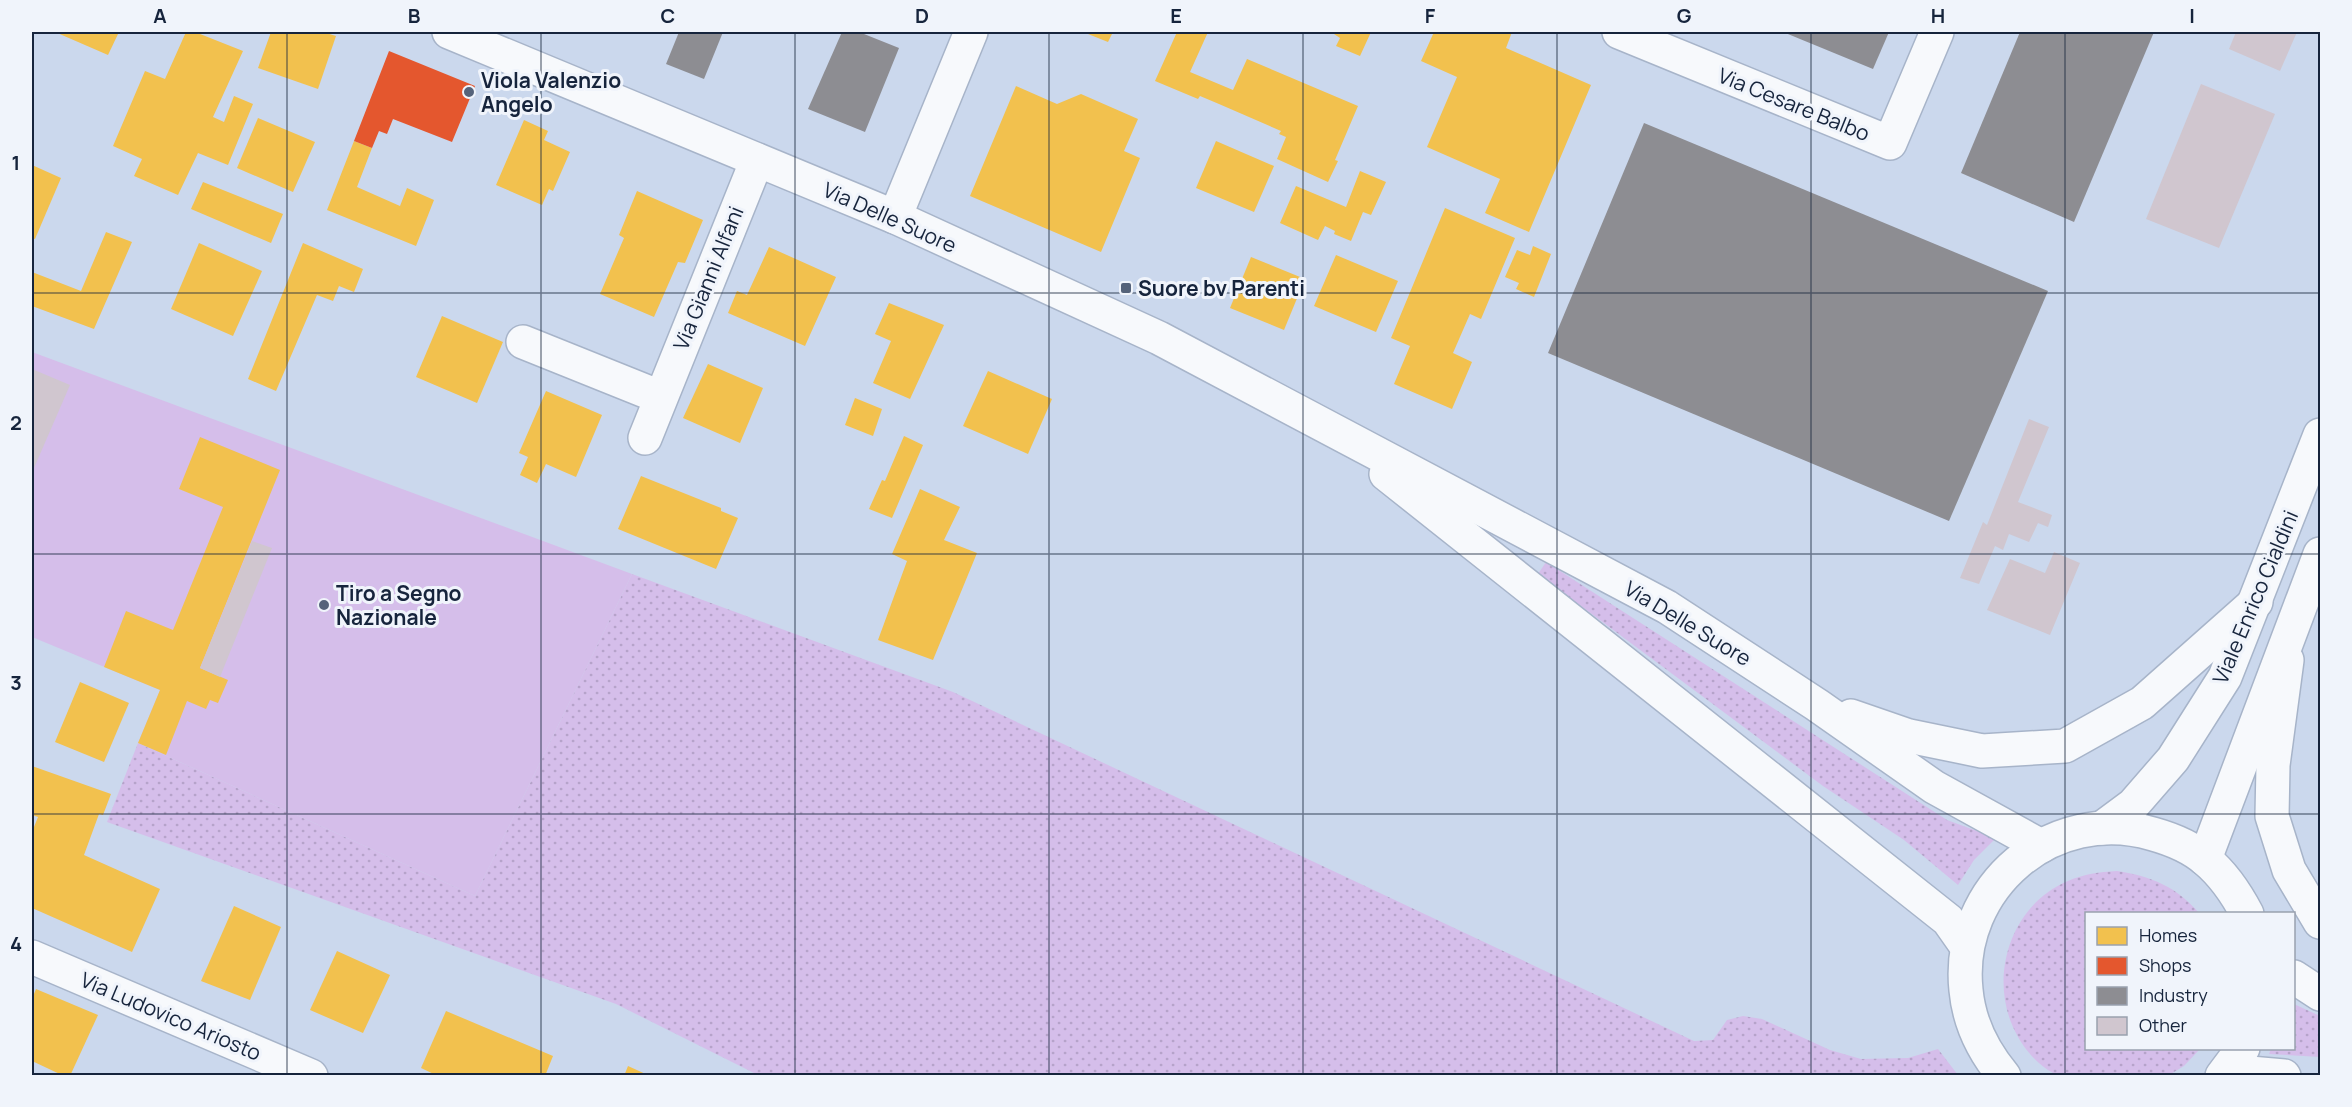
<svg xmlns="http://www.w3.org/2000/svg" width="2352" height="1107" font-family="Manrope,sans-serif">
  <style>
    .grass { fill: url(#grass-dots) }
    .green { fill: #d5beea }
    .homes { fill: #f2c14e }
    .shops { fill: #e4572e }
    .industry { fill: #8d8d92 }
    .building { fill: #d0c6cf }
    .lines { fill: none; stroke-linecap: round; stroke-linejoin: round }
    .minor-casing { stroke: #a7b4c9; stroke-width: 36 }
    .tertiary-casing { stroke: #a7b4c9; stroke-width: 36 }
    .secondary-casing { stroke: #a7b4c9; stroke-width: 36 }
    .minor { stroke: #f7f9fc; stroke-width: 33 }
    .tertiary { stroke: #f7f9fc; stroke-width: 33 }
    .secondary { stroke: #f7f9fc; stroke-width: 33 }
    .grid { fill: none; stroke: #16243c; stroke-width: 1.5; stroke-opacity: 0.55 }
    .poi-dot { fill: #55637a; stroke: #f0f4fb; stroke-width: 2 }
    .labels { text-anchor: middle; dominant-baseline: central; stroke-width: 6; stroke-linejoin: round; paint-order: stroke }
    .poi-label { font-size: 21px; font-weight: bold; fill: #16243c; stroke: #f0f4fb; text-anchor: start }
    .street-label { font-size: 21px; fill: #16243c; stroke: #f0f4fb }
    .neatline { fill: none; stroke: #16243c; stroke-width: 2 }
    .grid-label { font-size: 20px; text-anchor: middle; font-weight: bold; fill: #16243c }
  </style>
  <defs>
    <pattern id="grass-dots" width="8" height="8" patternUnits="userSpaceOnUse" patternTransform="scale(1.5)"><rect width="8" height="8" fill="#d5beea"/><path d="M2 2h.1M6 6h.1" fill="none" stroke="#b6a3ca" stroke-width="1.8" stroke-linecap="round"/></pattern>
  </defs>
  <rect width="100%" height="100%" fill="#cbd8ed"/>
  <g class="grass">
    <polygon points="1546,562 1947,820 1996,838 1974,860 1958,885 1904,840 1823,786 1538,574"/>
    <polygon points="632,574 953,692 1694,1041 1713,1040 1727,1020 1743,1016 1762,1019 1830,1050 1861,1059 1908,1058 1938,1049 1958,1075 758,1075 616,1004 107,822 138,743 475,896"/>
    <path d="M2117 871C2151 876 2177 887 2199 913L2086 914V1048L2200 1049 2184 1066 2169 1075C2152 1076 2064 1079 2055 1074 2036 1065 2021 1045 2013 1027 1989 974 2012 904 2068 881 2084 874 2099 872 2117 871Z"/>
    <polygon points="2294,1004 2320,1016 2320,1057 2269,1054 2271,1049 2294,1048"/>
  </g>
  <polygon class="green" points="32,352 632,574 475,896 138,743 160,690 32,637"/>
  <g class="homes">
    <polygon points="55,32 119,32 108,55"/>
    <polygon points="186,32 195,32 243,51 213,117 224,122 234,96 253,104 228,165 198,153 178,195 134,176 142,159 113,146 145,71 165,79"/>
    <polygon points="271,32 323,32 336,36 318,89 258,68"/>
    <polygon points="1083,32 1113,32 1108,42"/>
    <polygon points="1177,32 1208,32 1190,72 1233,90 1247,59 1358,106 1335,160 1338,161 1328,182 1277,159 1286,137 1279,134 1281,131 1219,104 1200,96 1198,99 1155,81"/>
    <polygon points="1331,32 1371,32 1360,56 1336,46 1340,38"/>
    <polygon points="1434,32 1512,32 1506,48 1591,85 1529,232 1485,213 1500,179 1427,147 1457,77 1421,61"/>
    <polygon points="1016,86 1057,104 1081,94 1138,119 1124,151 1140,158 1101,252 970,196"/>
    <polygon points="258,118 315,142 293,192 237,168"/>
    <polygon points="524,120 548,131 544,140 570,152 553,191 549,189 542,205 496,185"/>
    <polygon points="354,141 372,148 357,187 400,206 407,188 434,200 416,246 327,210"/>
    <polygon points="1216,141 1274,166 1254,212 1196,188"/>
    <polygon points="32,165 61,178 35,239 32,238"/>
    <polygon points="1360,171 1386,182 1371,215 1363,212 1351,241 1334,234 1335,231 1325,226 1318,240 1280,223 1296,186 1346,207"/>
    <polygon points="203,182 283,214 271,243 191,209"/>
    <polygon points="637,191 703,220 685,263 678,262 654,317 600,294 624,238 619,235"/>
    <polygon points="1445,208 1515,238 1481,319 1470,314 1453,353 1472,362 1452,409 1394,384 1410,346 1391,338"/>
    <polygon points="106,232 132,242 94,329 32,306 32,272 81,291"/>
    <polygon points="199,243 262,271 233,336 171,309"/>
    <polygon points="303,243 363,269 354,292 339,286 333,301 317,295 276,391 248,379"/>
    <polygon points="1533,246 1551,254 1534,297 1516,289 1519,283 1505,277 1517,250 1530,255"/>
    <polygon points="769,247 836,277 805,346 728,313 737,291 747,295"/>
    <polygon points="1336,255 1398,281 1376,332 1314,306"/>
    <polygon points="1251,257 1305,279 1284,330 1230,308"/>
    <polygon points="889,303 944,325 910,399 873,383 891,341 875,334"/>
    <polygon points="442,316 503,342 477,403 416,377"/>
    <polygon points="708,364 763,388 740,443 683,418"/>
    <polygon points="988,371 1052,399 1028,454 963,426"/>
    <polygon points="546,391 602,415 576,477 546,464 537,483 520,475 528,457 519,453"/>
    <polygon points="855,398 882,409 873,436 845,425"/>
    <polygon points="904,436 923,445 892,518 869,509 882,480 885,481"/>
    <polygon points="200,437 280,470 200,668 228,680 218,703 210,700 206,709 187,701 166,755 138,743 160,690 104,667 126,611 173,630 223,507 179,489"/>
    <polygon points="641,476 721,508 721,511 738,518 716,569 618,529"/>
    <polygon points="920,489 960,507 944,540 977,553 933,660 878,640 907,561 892,554"/>
    <polygon points="80,682 129,703 104,762 55,742"/>
    <polygon points="32,766 111,794 103,815 99,814 84,855 160,889 132,952 32,908 32,832 38,817 32,815"/>
    <polygon points="234,906 281,927 250,1000 201,981"/>
    <polygon points="337,951 390,975 363,1033 310,1010"/>
    <polygon points="36,989 98,1015 70,1076 64,1076 32,1061 32,999"/>
    <polygon points="446,1011 553,1056 545,1076 438,1076 421,1068"/>
    <polygon points="628,1066 650,1076 624,1076"/>
  </g>
  <polygon class="shops" points="389,51 475,86 452,142 393,119 387,134 379,131 372,148 354,141"/>
  <g class="industry">
    <polygon points="679,32 723,32 704,79 666,64"/>
    <polygon points="842,32 859,32 899,48 865,132 808,109"/>
    <polygon points="1783,32 1889,32 1873,69"/>
    <polygon points="2020,32 2154,32 2074,222 1961,173"/>
    <polygon points="1644,123 2048,291 1949,521 1548,353"/>
  </g>
  <g class="building">
    <polygon points="2236,32 2297,32 2280,71 2229,49"/>
    <polygon points="2201,84 2275,114 2219,248 2146,219"/>
    <polygon points="32,369 70,385 34,468 32,467"/>
    <polygon points="2029,419 2049,427 2018,502 2052,515 2048,527 2038,523 2029,542 2009,534 2003,550 1995,546 1979,584 1960,578 1983,522 1987,525"/>
    <polygon points="252,541 272,548 220,677 200,668"/>
    <polygon points="2054,552 2080,563 2050,635 1987,610 2010,559 2045,573"/>
  </g>
  <g class="lines">
    <defs>
      <g id="minor">
        <polyline points="1619,32 1890,143 1937,32"/>
        <polyline points="895,217 971,32"/>
        <polyline points="523,342 660,397"/>
        <polyline points="645,438 757,160"/>
        <polyline points="32,957 311,1076"/>
      </g>
      <g id="tertiary">
        <polyline points="449,32 895,217 1159,338 1667,607 1817,705 1934,787 2041,846"/>
        <polyline points="1386,474 1948,920 1967,947"/>
        <polyline points="2287,660 2273,765 2272,816 2289,870 2320,922"/>
        <polyline points="1851,716 1909,736 1982,751 2065,746 2142,703 2256,602"/>
        <polyline points="2294,977 2320,994"/>
        <polyline points="2227,1071 2284,1076"/>
      </g>
      <g id="secondary">
        <polyline points="2102,828 2133,805 2173,759 2225,677 2320,435"/>
        <polyline points="2205,859 2320,554"/>
        <path d="M2004 1076C1983 1051 1969 1023 1966 990 1955 887 2053 804 2153 834 2171 839 2191 847 2206 860 2224 875 2236 893 2247 914"/>
        <polyline points="2222,1076 2243,1048"/>
      </g>
    </defs>
    <use href="#minor" class="minor-casing"/>
    <use href="#tertiary" class="tertiary-casing"/>
    <use href="#secondary" class="secondary-casing"/>
    <use href="#minor" class="minor"/>
    <use href="#tertiary" class="tertiary"/>
    <use href="#secondary" class="secondary"/>
  </g>
  <path class="grid" d="M287 32V1076M541 32V1076M795 32V1076M1049 32V1076M1303 32V1076M1557 32V1076M1811 32V1076M2065 32V1076M32 293H2320M32 554H2320M32 814H2320"/>
  <g class="poi-dot">
    <circle cx="469" cy="92" r="6"/>
    <rect x="1120" y="282" width="12" height="12" rx="3"/>
    <circle cx="324" cy="605" r="6"/>
  </g>
  <g class="labels">
    <g class="poi-label">
      <text x="481" y="80">Viola Valenzio<tspan x="481" dy="24">Angelo</tspan></text>
      <text x="1138" y="288">Suore bv Parenti</text>
      <text x="336" y="593">Tiro a Segno<tspan x="336" dy="24">Nazionale</tspan></text>
    </g>
    <g class="street-label">
      <text transform="translate(1794 104) rotate(22)">Via Cesare Balbo</text>
      <text transform="translate(890 217) rotate(24)">Via Delle Suore</text>
      <text transform="translate(708 278) rotate(-68)">Via Gianni Alfani</text>
      <text transform="translate(2255 597) rotate(-67)">Viale Enrico Cialdini</text>
      <text transform="translate(1688 623) rotate(31)">Via Delle Suore</text>
      <text transform="translate(171 1016) rotate(23)">Via Ludovico Ariosto</text>
    </g>
  </g>
  <rect width="2352" height="1107" fill="none" stroke="#f0f4fb" stroke-width="66"/>
  <rect x="2085" y="912" width="210" height="138" fill="#f0f4fb" stroke="#99a1af" stroke-width="1.5"/>
  <rect x="2097" y="927" width="30" height="18" fill="#f2c14e" stroke="#99a1af" stroke-width="1.5"/>
  <text x="2139" y="942" font-size="18" fill="#16243c">Homes</text>
  <rect x="2097" y="957" width="30" height="18" fill="#e4572e" stroke="#99a1af" stroke-width="1.5"/>
  <text x="2139" y="972" font-size="18" fill="#16243c">Shops</text>
  <rect x="2097" y="987" width="30" height="18" fill="#8d8d92" stroke="#99a1af" stroke-width="1.5"/>
  <text x="2139" y="1002" font-size="18" fill="#16243c">Industry</text>
  <rect x="2097" y="1017" width="30" height="18" fill="#d0c6cf" stroke="#99a1af" stroke-width="1.5"/>
  <text x="2139" y="1032" font-size="18" fill="#16243c">Other</text>
  <rect x="33" y="33" width="2286" height="1041" class="neatline"/>
  <g class="grid-label">
    <text x="160" y="23">A</text>
    <text x="414" y="23">B</text>
    <text x="668" y="23">C</text>
    <text x="922" y="23">D</text>
    <text x="1176" y="23">E</text>
    <text x="1430" y="23">F</text>
    <text x="1684" y="23">G</text>
    <text x="1938" y="23">H</text>
    <text x="2192" y="23">I</text>
    <text x="16" y="170">1</text>
    <text x="16" y="430">2</text>
    <text x="16" y="690">3</text>
    <text x="16" y="951">4</text>
  </g>
</svg>
